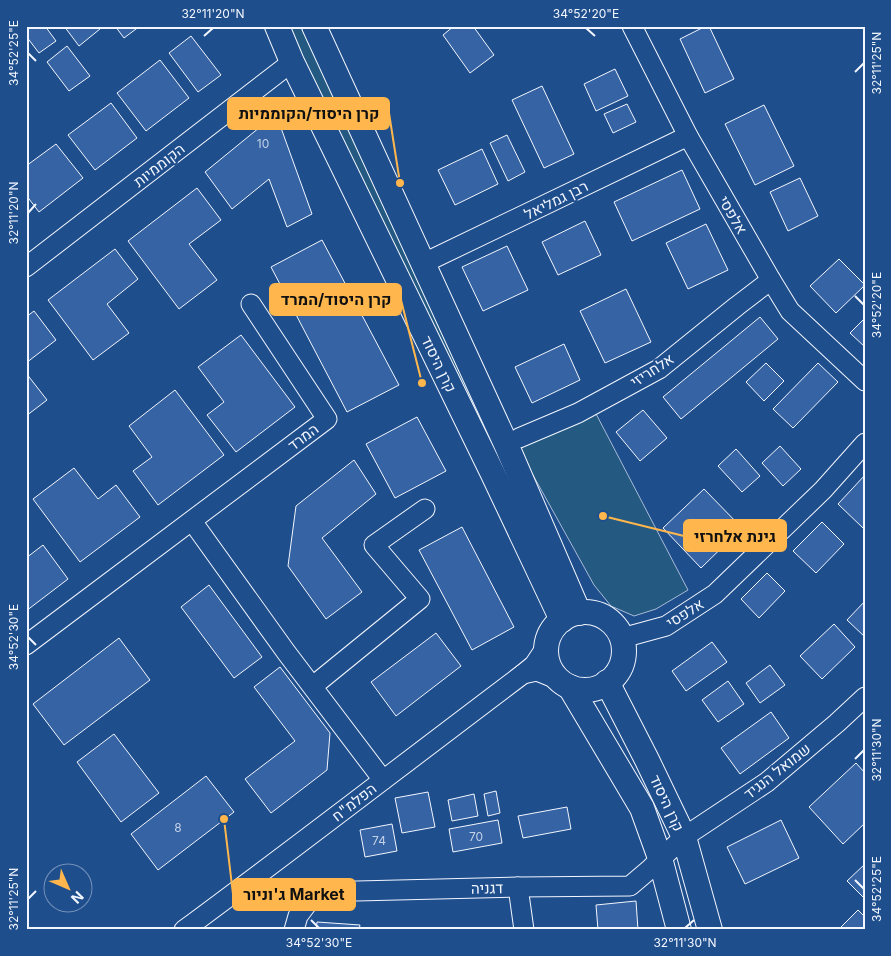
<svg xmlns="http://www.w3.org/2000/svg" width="891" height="956" font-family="Inter,Heebo,sans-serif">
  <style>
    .green { fill: #245a82; stroke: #a8bbd7 }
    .building { fill: #3563a3; stroke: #f2f6ff }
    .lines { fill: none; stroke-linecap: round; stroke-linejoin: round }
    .minor-casing { stroke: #f2f6ff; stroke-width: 21 }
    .tertiary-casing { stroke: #f2f6ff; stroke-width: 26 }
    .minor { stroke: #1f4e8c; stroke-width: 19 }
    .tertiary { stroke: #1f4e8c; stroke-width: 24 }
    .ticks { fill: none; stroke: #f2f6ff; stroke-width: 2 }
    .labels { text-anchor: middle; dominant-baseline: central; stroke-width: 4; stroke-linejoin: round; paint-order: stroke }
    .number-label { font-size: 12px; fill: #c3d1e8 }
    .street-label { font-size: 15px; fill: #f2f6ff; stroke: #1f4e8c }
    .leader { fill: none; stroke: #ffb74d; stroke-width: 2 }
    .callout-dot { fill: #ffb74d; stroke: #1f4e8c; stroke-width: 2 }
    .callout { fill: #ffb74d; stroke: #ffb74d; stroke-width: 2 }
    .callout-label { font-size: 16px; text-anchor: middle; font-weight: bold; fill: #111 }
    .neatline { fill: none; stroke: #f2f6ff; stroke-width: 2 }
    .ticks-label { font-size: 12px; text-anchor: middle; fill: #f2f6ff }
  </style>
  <rect width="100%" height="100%" fill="#1f4e8c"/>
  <g class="green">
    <polygon points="282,26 309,26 394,209 564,608"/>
    <polygon points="594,410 688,590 656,609 634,616 611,606 594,585 518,448"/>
  </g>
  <g class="building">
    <polygon points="26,26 45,26 56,41 39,53 26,36"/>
    <polygon points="64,26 98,26 100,29 79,46"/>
    <polygon points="115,26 140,26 124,38"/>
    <polygon points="454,26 473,26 494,55 470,73 443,35"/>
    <polygon points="706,26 709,26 734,79 705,93 680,39"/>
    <polygon points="191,36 221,75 198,92 169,53"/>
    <polygon points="67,46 90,76 69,91 47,62"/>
    <polygon points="160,60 189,98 146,131 117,93"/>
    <polygon points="615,69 628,96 596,111 584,84"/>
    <polygon points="542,86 574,154 544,168 512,100"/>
    <polygon points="111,103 137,138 95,170 68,135"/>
    <polygon points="627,104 636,122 613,133 604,114"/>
    <polygon points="764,105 794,166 755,185 725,124"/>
    <polygon points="276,114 312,214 287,227 269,179 232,209 205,172"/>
    <polygon points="507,135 525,172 508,181 490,143"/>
    <polygon points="56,144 83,178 39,212 26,195 26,166"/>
    <polygon points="482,149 498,184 455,205 438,170"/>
    <polygon points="682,170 700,209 632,241 614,202"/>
    <polygon points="800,178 818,216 788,231 770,192"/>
    <polygon points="197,188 221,220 189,244 217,280 179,309 128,241"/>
    <polygon points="585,221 601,255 558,275 542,242"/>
    <polygon points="706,224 728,270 688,289 666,243"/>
    <polygon points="322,240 399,385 347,412 271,267"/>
    <polygon points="507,246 528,290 483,311 462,267"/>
    <polygon points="115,249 138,279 107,304 129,333 93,360 48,300"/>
    <polygon points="839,259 865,285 836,313 810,286"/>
    <polygon points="626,289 651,342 605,363 580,311"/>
    <polygon points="34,311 56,340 26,363 26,317"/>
    <polygon points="760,317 778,339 681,419 663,397"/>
    <polygon points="865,318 865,347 850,333"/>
    <polygon points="241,335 295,407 236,452 207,415 224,402 198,367"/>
    <polygon points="564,344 580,380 532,403 515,367"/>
    <polygon points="766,363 784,381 764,401 746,382"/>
    <polygon points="818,363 838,382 793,428 773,409"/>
    <polygon points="26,373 47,400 26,416"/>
    <polygon points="175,390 224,455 158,505 133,471 152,457 129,426"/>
    <polygon points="643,410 667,438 640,461 616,432"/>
    <polygon points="417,417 446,471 395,498 366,444"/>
    <polygon points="780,446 801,469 783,486 762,463"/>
    <polygon points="736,449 760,476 742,492 718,466"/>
    <polygon points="354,460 376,494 322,538 362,592 326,619 288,566 296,506"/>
    <polygon points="74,468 98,499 116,485 140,517 80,562 33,499"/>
    <polygon points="865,475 865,526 863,528 838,504"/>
    <polygon points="704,489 742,528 701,568 663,528"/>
    <polygon points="822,522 844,544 816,573 793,551"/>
    <polygon points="462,527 514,627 472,650 419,550"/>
    <polygon points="43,545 68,579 26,611 26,558"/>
    <polygon points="767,573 785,591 759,618 741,599"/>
    <polygon points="209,585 262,657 234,678 181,607"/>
    <polygon points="865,601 865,637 847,620"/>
    <polygon points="834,624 855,647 822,679 800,656"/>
    <polygon points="436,633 461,666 396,716 371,682"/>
    <polygon points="119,638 150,680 64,745 33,704"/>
    <polygon points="712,642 727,662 686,691 672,671"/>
    <polygon points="770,665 785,685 760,703 746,683"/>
    <polygon points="280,667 330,733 327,770 271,813 245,779 295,741 254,687"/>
    <polygon points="728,681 744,704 718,722 702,700"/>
    <polygon points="771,712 789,738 740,774 721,748"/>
    <polygon points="114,734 159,793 121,822 77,762"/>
    <polygon points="856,763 865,773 865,823 843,844 809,807"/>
    <polygon points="206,776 234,812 158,870 131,834"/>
    <polygon points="496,791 500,813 488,816 484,794"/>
    <polygon points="428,792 435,827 402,833 395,798"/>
    <polygon points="474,794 478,816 452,821 448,800"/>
    <polygon points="567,807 571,829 523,838 518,816"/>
    <polygon points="498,820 502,843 453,852 449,829"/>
    <polygon points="781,820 799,858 745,884 727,847"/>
    <polygon points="392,824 397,851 365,857 360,830"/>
    <polygon points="865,864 865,899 847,881"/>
    <polygon points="636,901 638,930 598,930 596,905"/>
    <polygon points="858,910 865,917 865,930 838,930"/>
    <polygon points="317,922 360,925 359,930 316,930"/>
  </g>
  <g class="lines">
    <defs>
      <g id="minor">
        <polyline points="632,26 688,136 771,280 790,311 865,381"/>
        <polyline points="424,263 688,136"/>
        <polyline points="26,267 292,62"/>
        <polyline points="519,438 578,413 659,369 737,306 771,280"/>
        <polyline points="192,521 286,652 383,780"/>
        <polyline points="622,638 666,626 715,594 823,490 865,443"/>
        <polyline points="26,645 327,419 251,304"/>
        <polyline points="523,674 537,671 559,680"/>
        <polyline points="313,686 420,599 374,545 425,509"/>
        <polyline points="518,887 524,930"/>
        <path d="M184 930C298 846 410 759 523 674L534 665 546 647"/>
        <polyline points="294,930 298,916 316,892 518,887 630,886 650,869 684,837 767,782 837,723 865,697"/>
      </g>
      <g id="tertiary">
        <polyline points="277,26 292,62 492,472 562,620"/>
        <polyline points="314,26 506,444 579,613"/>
        <circle cx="585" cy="651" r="39"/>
        <polyline points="607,682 647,760 684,837 710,930"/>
        <polyline points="570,687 642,808 660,858 679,930"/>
      </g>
    </defs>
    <use href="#minor" class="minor-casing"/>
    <use href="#tertiary" class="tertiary-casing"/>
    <use href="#minor" class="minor"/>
    <use href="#tertiary" class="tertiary"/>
  </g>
  <path class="ticks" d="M586 28 595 36M204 36 213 28M28 53 36 61M855 72 864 63M28 213 36 204M855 296 864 305M28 637 36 645M855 759 864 750M855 880 864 889M28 899 36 891M311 920 319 928M685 928 694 920"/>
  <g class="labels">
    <g class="number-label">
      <text x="263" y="143">10</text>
      <text x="178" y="827">8</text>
      <text x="476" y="836">70</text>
      <text x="379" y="840">74</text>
    </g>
    <g class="street-label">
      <text transform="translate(159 165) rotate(-38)">הקוממיות</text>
      <text transform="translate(556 200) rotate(-26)">רבן גמליאל</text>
      <text transform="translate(733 215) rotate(60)">אלפסי</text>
      <text transform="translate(439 364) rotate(64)">קרן היסוד</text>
      <text transform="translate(652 370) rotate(-33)">אלחריזי</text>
      <text transform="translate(303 437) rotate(-37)">המרד</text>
      <text transform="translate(685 613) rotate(-32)">אלפסי</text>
      <text transform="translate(777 771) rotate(-38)">שמואל הנגיד</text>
      <text transform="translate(354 802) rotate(-38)">הפלמ"ח</text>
      <text transform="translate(667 803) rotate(65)">קרן היסוד</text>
      <text transform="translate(487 888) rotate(-1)">דגניה</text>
    </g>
  </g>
  <path class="leader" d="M400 183L389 113M422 383L401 300M603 516L684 536M224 819L233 894"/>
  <g class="callout-dot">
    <circle cx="400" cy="183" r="5"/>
    <circle cx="422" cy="383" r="5"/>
    <circle cx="603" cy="516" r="5"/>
    <circle cx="224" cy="819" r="5"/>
  </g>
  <g class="callout">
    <rect x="228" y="98" width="161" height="31" rx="5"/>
    <rect x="270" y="284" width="131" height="31" rx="5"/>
    <rect x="684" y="520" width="102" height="31" rx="5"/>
    <rect x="233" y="879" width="122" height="31" rx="5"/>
  </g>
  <g class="callout-label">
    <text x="309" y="119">קרן היסוד/הקוממיות</text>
    <text x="336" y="305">קרן היסוד/המרד</text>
    <text x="735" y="542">גינת אלחרזי</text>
    <text x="294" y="900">ג'וניור Market</text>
  </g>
  <rect width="891" height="956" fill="none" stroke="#1f4e8c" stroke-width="55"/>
  <g transform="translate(68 888) rotate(135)"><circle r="24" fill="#1f4e8c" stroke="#7391ba"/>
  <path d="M0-4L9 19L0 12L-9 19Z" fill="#ffb74d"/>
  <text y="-8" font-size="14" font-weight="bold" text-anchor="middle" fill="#f2f6ff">N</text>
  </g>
  <rect x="28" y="28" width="836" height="900" class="neatline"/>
  <g class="ticks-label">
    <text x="213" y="18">32°11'20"N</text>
    <text x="586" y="18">34°52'20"E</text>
    <text transform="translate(14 53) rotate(-90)" y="4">34°52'25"E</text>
    <text transform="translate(877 63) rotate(-90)" y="4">32°11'25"N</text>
    <text transform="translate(14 213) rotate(-90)" y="4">32°11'20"N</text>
    <text transform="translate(877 305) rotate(-90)" y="4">34°52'20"E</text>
    <text transform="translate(14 637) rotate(-90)" y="4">34°52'30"E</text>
    <text transform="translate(877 750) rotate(-90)" y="4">32°11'30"N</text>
    <text transform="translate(877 889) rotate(-90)" y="4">34°52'25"E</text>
    <text transform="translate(14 899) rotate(-90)" y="4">32°11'25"N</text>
    <text x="319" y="947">34°52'30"E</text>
    <text x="685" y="947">32°11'30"N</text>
  </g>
</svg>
